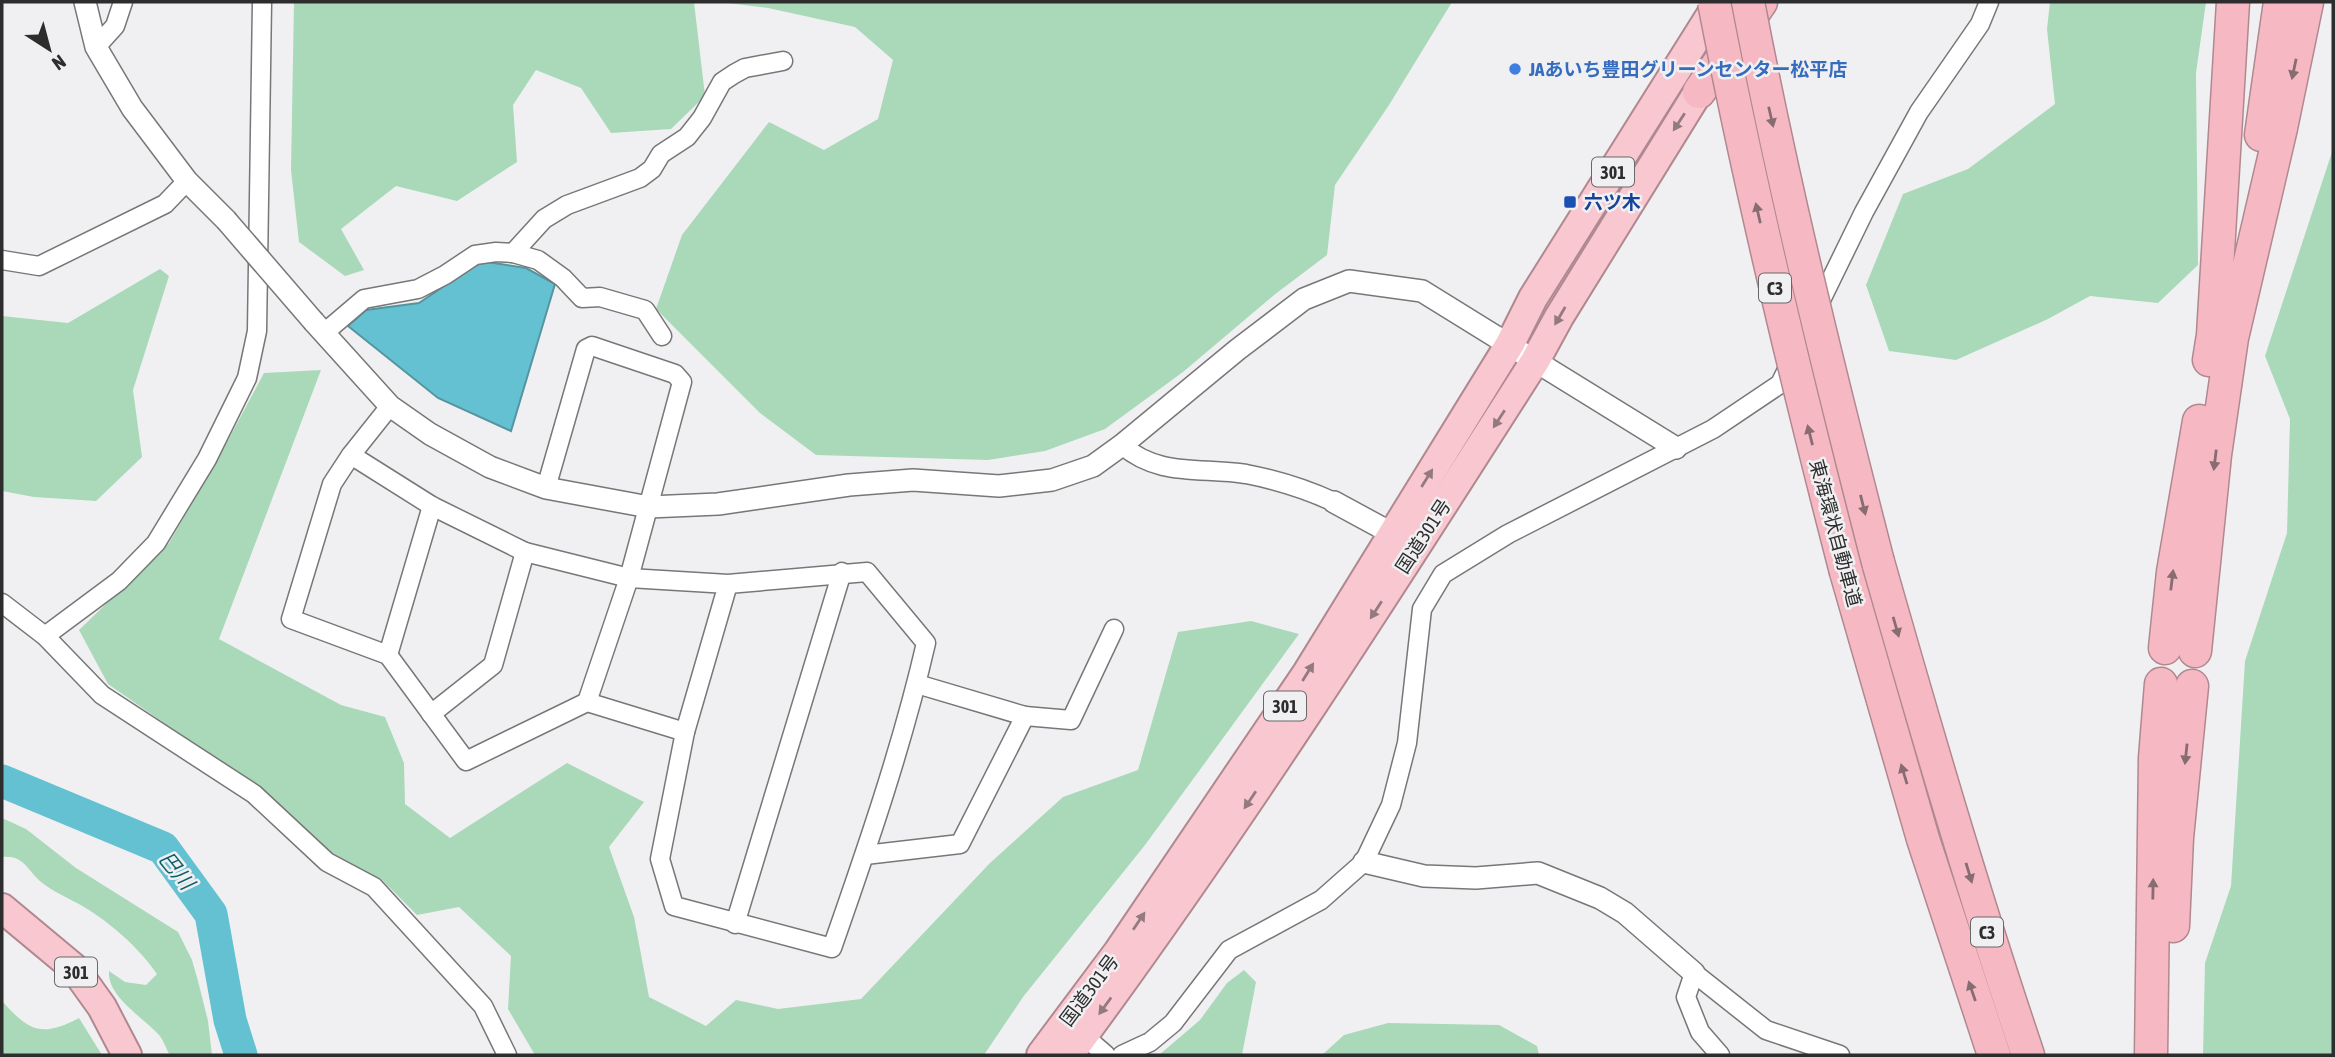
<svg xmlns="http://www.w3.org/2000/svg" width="2335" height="1057" font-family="'Asap Condensed','Noto Sans JP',sans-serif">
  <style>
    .green { fill: #a9d9b9 }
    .water { fill: #64c1d1; stroke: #5495a0; stroke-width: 2 }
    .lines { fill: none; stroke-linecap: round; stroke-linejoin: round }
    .river { stroke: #64c1d1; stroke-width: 33 }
    .minor-casing { stroke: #777778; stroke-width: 21 }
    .tertiary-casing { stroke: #777778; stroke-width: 24 }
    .trunk-casing { stroke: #b0888f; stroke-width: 32 }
    .motorway-casing { stroke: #b0888f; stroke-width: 35 }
    .minor { stroke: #fff; stroke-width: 18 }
    .tertiary { stroke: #fff; stroke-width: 21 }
    .trunk { stroke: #f8c7cf; stroke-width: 28 }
    .motorway { stroke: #f6b9c3; stroke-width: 32 }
    .tertiary-bridge-casing { stroke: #777778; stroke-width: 24; stroke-linecap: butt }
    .motorway-bridge-casing { stroke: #b0888f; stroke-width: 35; stroke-linecap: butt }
    .tertiary-bridge { stroke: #fff; stroke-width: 21 }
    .motorway-bridge { stroke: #f6b9c3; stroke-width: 32 }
    .oneway { fill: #876c71 }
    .oneway2 { fill: #927a7e }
    .shop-dot { fill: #3f7fe0; stroke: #f0f0f2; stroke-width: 2.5 }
    .transit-dot { fill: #1a4fb4; stroke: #f0f0f2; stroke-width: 2.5 }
    .labels { text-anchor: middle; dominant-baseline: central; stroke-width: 5; stroke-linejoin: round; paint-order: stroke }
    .shield { fill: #f0f0f2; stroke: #686869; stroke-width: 2 }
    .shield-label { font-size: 18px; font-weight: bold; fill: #2d2d2e }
    .shop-label { font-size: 19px; font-weight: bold; fill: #366cbe; stroke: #f0f0f2; text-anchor: start }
    .transit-label { font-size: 19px; font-weight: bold; fill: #164399; stroke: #f0f0f2; text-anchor: start }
    .street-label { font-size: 19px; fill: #2d2d2e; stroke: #f0f0f2 }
    .water-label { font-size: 21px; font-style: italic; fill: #0f5f6b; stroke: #f0f0f2 }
  </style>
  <rect width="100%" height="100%" fill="#f0f0f2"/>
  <g class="green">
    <polygon points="294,2 694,2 705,96 671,129 611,133 581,88 536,70 513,105 517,162 457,201 396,186 341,229 364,270 345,276 299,242 291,170"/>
    <polygon points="720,2 1452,2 1389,105 1335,185 1327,255 1274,295 1183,372 1105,429 1045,451 988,460 816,455 760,413 656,309 682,235 769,122 824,150 878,119 893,60 855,27 768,8"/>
    <polygon points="2050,2 2206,2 2196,73 2198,265 2158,303 2090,296 2048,319 1956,360 1889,351 1866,285 1903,194 1968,169 2055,104 2047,29"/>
    <polygon points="2333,149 2333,1055 2203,1055 2205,963 2231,886 2245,661 2287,533 2290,419 2265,356"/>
    <polygon points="160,269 169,276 133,390 142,457 96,501 34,497 2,491 2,316 68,323"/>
    <polygon points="321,370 219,639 341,705 385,717 404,763 405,804 450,838 567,763 644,802 609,847 634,917 649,997 706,1026 736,1000 778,1009 861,999 990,863 1063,797 1138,770 1178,632 1251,621 1299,634 1145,845 1023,997 984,1055 535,1055 508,1009 511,956 459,907 417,915 382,880 335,859 256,787 108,684 79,630 169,543 219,457 264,373"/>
    <path d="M2 818 26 829 76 868 178 932 192 960 198 981 208 1021 212 1055H170C166 1049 164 1041 159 1035 143 1017 107 997 109 971L125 982 146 985 157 974C139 948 111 923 84 907 71 899 53 892 41 882 27 870 24 855 2 857Z"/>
    <polygon points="1244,970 1256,982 1242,1055 1159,1055 1200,1020 1227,983"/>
    <path d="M2 1001C29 1031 41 1038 79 1018L102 1055H2Z"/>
    <polygon points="1388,1023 1499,1025 1537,1046 1539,1055 1322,1055 1344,1035"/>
  </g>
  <polygon class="water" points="481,261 526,268 555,284 511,431 438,398 348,326 366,310 419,303"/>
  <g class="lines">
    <polyline class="river" points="2,781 163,848 211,914 230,1020 241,1055"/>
    <defs>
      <g id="minor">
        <polyline points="96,47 115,26 123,2"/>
        <polyline points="513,253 544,219 567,205 640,178 652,169 661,154 687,137 702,118 722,82 734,74 745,68 783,61"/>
        <polyline points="2,260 39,266 165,204 187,181"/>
        <polyline points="324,333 364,299 418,289 445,275 475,255 496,252 513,253 538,260 563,278 582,298 600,297 645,310 662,336"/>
        <polyline points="390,406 351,455 332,484 291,619 388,655 466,761 587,702 685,732"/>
        <path d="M1122 445C1158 477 1201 467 1246 474 1277 480 1306 489 1334 502"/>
        <path d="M351 455 432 506 525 552 629 578 728 584 867 572 926 643C902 747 867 848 832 948L674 906 660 859 685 732 728 584"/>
        <polyline points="546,488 586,349 592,346 675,374 682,382 629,578 587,702"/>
        <polyline points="2,603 45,636 102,695 254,794 327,862 374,887 483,1006 507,1055"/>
        <polyline points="45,636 119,581 156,543 207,459 247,378 257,331 262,2"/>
        <polyline points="388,655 432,506"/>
        <polyline points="431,714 493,665 525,552"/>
        <polyline points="1025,716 1071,720 1114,629"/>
        <polyline points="865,855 960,844 1025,716 917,684"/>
        <polyline points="735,924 842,572"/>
        <polyline points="1084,1036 1106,1055"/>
        <polyline points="1122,1055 1150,1042 1173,1023 1229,950 1321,900 1364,862 1391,805 1407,743 1422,609 1443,574 1508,534 1713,429 1780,384 1864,212 1919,112 1980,24 1989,2"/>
        <polyline points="1720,1055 1700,1032 1686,997 1694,973 1766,1030 1840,1055"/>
      </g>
      <g id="tertiary">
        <polyline points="85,2 96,47 132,108 187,181 226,220"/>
        <polyline points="314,322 390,406 430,434 490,467 546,488 649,507 718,504 849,485 913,480 999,486 1052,480 1093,466 1122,445 1237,350 1304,299 1349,281 1422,291 1676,448"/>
        <polyline points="1334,502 1393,534"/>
        <polyline points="1364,862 1424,876 1476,878 1538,873 1600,898 1625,913 1694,973"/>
      </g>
      <g id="trunk">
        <polyline points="2,908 74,968 102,1007 127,1055"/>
        <polyline points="1041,1055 1118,952 1307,673 1510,344 1533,298 1719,2"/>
        <path d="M1069 1055C1235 831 1385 596 1535 361L1559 317 1710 73"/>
      </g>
      <g id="motorway">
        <polyline points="1699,92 1761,2"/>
        <polyline points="2261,135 2280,2"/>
        <polyline points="2209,360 2213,335 2233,2"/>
        <path d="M1878 562C1925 727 1973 892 2028 1055"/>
        <polyline points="1846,572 1923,839 1994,1055"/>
        <polyline points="2165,648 2173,572 2199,421"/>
        <polyline points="2195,651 2215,455 2232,338 2281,128 2307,2"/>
        <polyline points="2173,926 2177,838 2192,686"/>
        <polyline points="2151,1055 2155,758 2161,684"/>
      </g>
    </defs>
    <use href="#minor" class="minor-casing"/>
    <use href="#tertiary" class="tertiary-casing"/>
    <use href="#trunk" class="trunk-casing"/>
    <use href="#motorway" class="motorway-casing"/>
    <use href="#minor" class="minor"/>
    <use href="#tertiary" class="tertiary"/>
    <use href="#trunk" class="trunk"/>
    <use href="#motorway" class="motorway"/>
    <defs>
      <polyline id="tertiary-bridge" points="226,220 314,322"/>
      <g id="motorway-bridge">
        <path d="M1714 2C1751 193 1797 383 1846 572"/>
        <path d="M1748 2C1784 190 1830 376 1878 562"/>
      </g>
    </defs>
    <use href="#tertiary-bridge" class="tertiary-bridge-casing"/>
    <use href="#motorway-bridge" class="motorway-bridge-casing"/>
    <use href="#tertiary-bridge" class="tertiary-bridge"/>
    <use href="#motorway-bridge" class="motorway-bridge"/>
  </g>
  <defs><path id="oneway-solid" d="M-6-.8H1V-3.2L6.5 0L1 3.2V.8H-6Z" transform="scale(1.75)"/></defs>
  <g class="oneway">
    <use href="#oneway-solid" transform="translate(2294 69) rotate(102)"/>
    <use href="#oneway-solid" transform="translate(1771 117) rotate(77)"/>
    <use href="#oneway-solid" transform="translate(1758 213) rotate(-103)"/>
    <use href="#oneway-solid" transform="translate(1810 435) rotate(-104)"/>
    <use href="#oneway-solid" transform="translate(2215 460) rotate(97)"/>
    <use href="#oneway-solid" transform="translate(1863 505) rotate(76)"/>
    <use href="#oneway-solid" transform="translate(2172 580) rotate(-83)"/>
    <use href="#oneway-solid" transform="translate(1896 627) rotate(74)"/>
    <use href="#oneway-solid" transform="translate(2186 754) rotate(96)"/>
    <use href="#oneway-solid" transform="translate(1904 774) rotate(-107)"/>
    <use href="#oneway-solid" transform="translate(1969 873) rotate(73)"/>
    <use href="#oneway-solid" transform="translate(2153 889) rotate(-89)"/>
    <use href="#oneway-solid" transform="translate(1972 991) rotate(-109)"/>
  </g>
  <g class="oneway2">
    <use href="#oneway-solid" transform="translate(1679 122) rotate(123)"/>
    <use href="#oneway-solid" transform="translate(1560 316) rotate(120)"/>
    <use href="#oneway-solid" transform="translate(1499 419) rotate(123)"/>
    <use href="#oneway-solid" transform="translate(1427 478) rotate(-58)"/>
    <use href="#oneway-solid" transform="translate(1376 610) rotate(123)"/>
    <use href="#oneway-solid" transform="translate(1308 672) rotate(-58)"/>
    <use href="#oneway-solid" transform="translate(1250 800) rotate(124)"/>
    <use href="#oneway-solid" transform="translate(1139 921) rotate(-56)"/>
    <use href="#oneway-solid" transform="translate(1105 1006) rotate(126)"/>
  </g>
  <circle class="shop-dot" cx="1515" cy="69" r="7"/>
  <rect class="transit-dot" x="1563" y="195" width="14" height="14" rx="3.5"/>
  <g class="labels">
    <g class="shield">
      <rect x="1592" y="157.5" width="42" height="29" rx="5"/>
      <rect x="1759" y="273.5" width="32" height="29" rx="5"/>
      <rect x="1264" y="691.5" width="42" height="29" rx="5"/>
      <rect x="1971" y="917.5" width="32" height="29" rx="5"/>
      <rect x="55" y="957.5" width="42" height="29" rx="5"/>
    </g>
    <g class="shield-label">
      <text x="1613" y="172">301</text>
      <text x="1775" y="288">C3</text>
      <text x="1285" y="706">301</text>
      <text x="1987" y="932">C3</text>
      <text x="76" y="972">301</text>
    </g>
    <g class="shop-label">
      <text x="1529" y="69">JAあいち豊田グリーンセンター松平店</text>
    </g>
    <g class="transit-label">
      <text x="1584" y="202">六ツ木</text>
    </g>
    <g class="street-label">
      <text transform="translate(1836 533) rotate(75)">東海環状自動車道</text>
      <text transform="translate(1423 536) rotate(-57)">国道301号</text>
      <text transform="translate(1089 990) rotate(-53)">国道301号</text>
    </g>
    <g class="water-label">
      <text transform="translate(177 870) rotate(51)">巴川</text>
    </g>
  </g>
  <rect width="2335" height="1057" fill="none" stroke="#2d2d2e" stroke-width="7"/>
  <g transform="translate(49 49) rotate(144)" stroke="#f0f0f2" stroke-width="5" paint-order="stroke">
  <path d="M0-5L12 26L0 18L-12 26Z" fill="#2d2d2e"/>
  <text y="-10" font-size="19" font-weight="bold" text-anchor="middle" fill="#2d2d2e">N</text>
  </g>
</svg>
